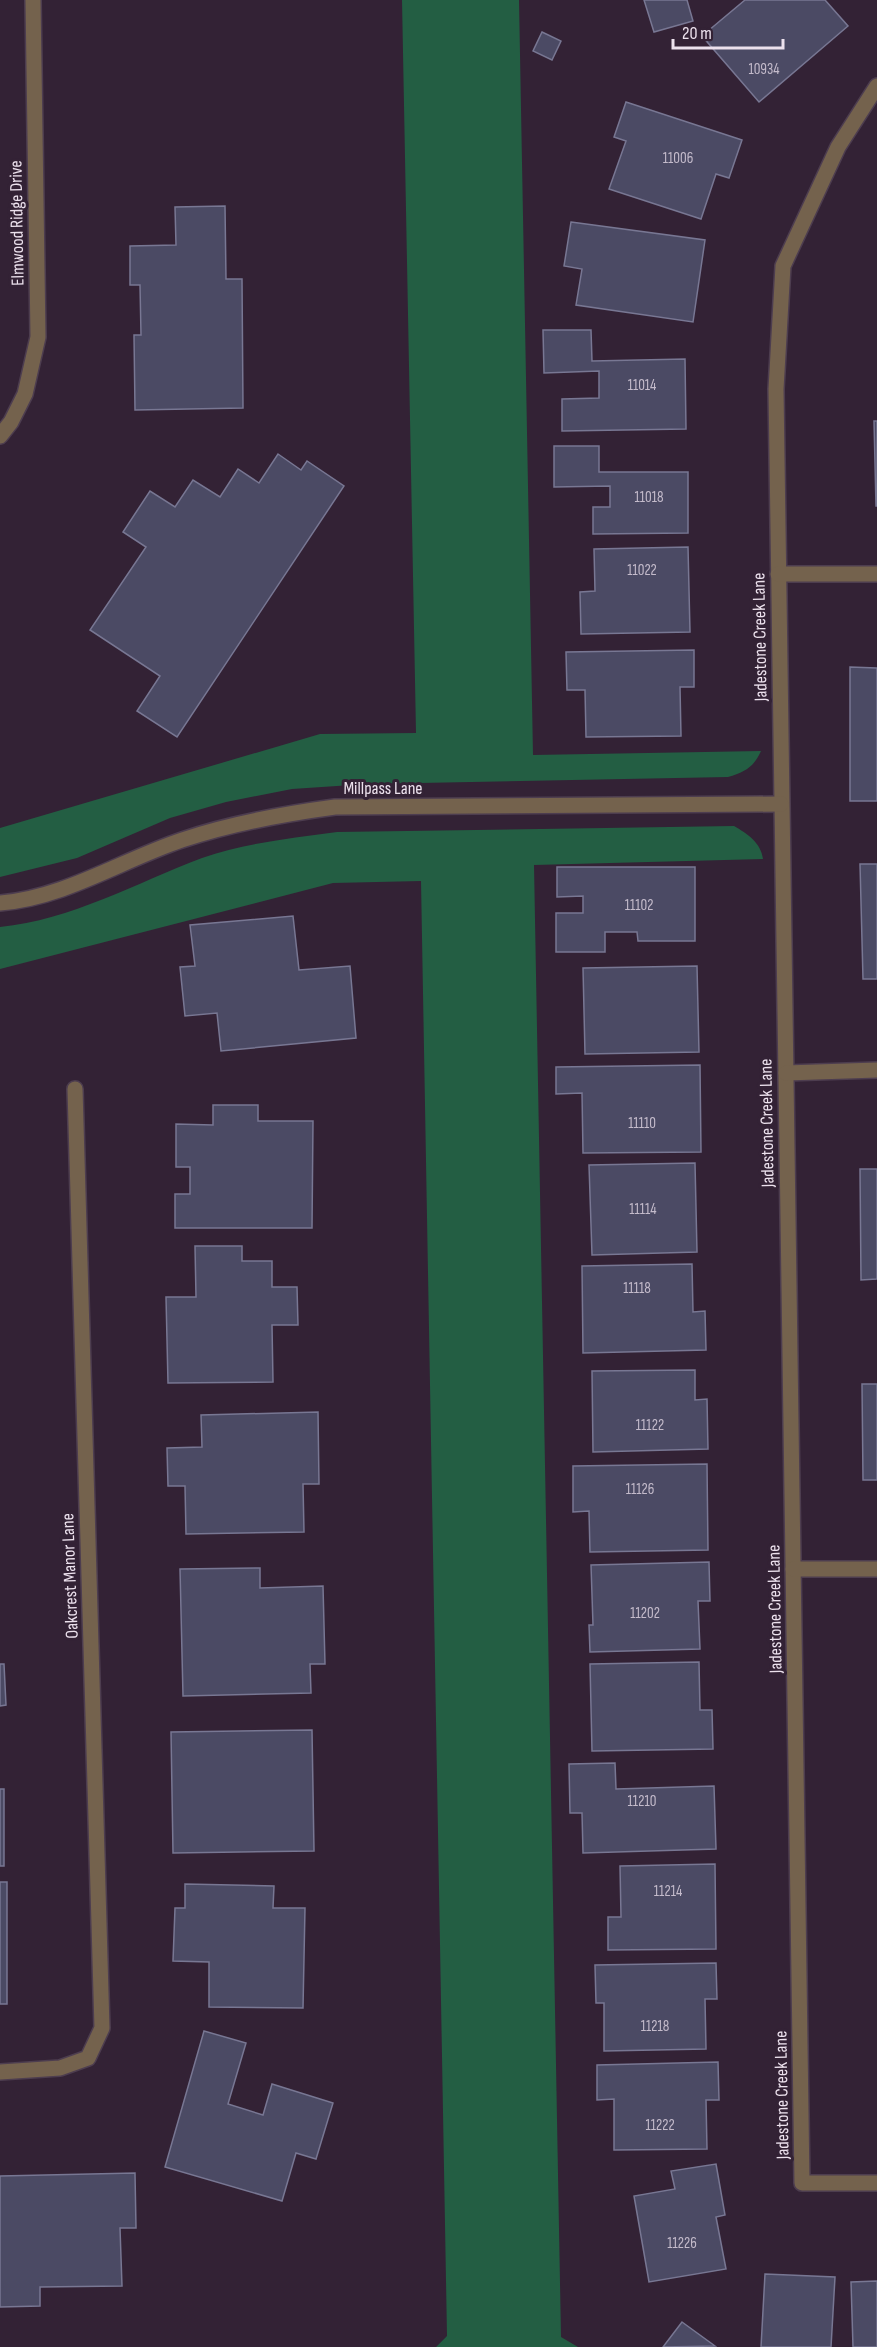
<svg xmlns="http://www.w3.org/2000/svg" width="877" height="2347" font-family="'Sofia Sans Condensed',sans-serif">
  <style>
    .green { fill: #235e43 }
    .building { fill: #4b4a64; stroke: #787793; stroke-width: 1.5 }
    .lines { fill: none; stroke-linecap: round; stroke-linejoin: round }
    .minor-casing { stroke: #4d3d4f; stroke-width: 18 }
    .minor { stroke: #74624d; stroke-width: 15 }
    .labels { text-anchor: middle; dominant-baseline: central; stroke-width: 6; stroke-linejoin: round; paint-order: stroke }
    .number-label { font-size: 15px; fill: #c4bbcb }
    .street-label { font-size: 18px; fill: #ece1ed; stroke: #332235 }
  </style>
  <rect width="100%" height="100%" fill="#332235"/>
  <g class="green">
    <path d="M402 0H519L533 755 761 751C754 767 745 772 728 777L367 784 292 789 226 802 170 818 77 858 0 877V828L320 734 416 733Z"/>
    <path d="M734 826C748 834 761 843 763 859L534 865 561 2337 578 2347H436L447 2336 421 881 333 883 0 969V927C71 920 136 883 202 858 245 843 292 838 337 832Z"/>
  </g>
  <g class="building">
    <polygon points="644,0 687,0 693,21 654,32"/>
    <polygon points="745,0 825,0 848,26 759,102 702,36"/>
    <polygon points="542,32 561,41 552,60 533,51"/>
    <polygon points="626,102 742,140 729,178 716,174 701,219 609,189 626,141 614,137"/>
    <polygon points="225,206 226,279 242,279 243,408 135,410 134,335 141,335 140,285 130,285 130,246 176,245 175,207"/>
    <polygon points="571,222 705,240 693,322 576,305 582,269 564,266"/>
    <polygon points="543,330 591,330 592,361 685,359 686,429 562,431 562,399 599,398 599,371 544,373"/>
    <polygon points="874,421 877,421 877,506 876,506"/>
    <polygon points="554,446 599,446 599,472 688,472 688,533 593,534 593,507 610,507 610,486 554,487"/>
    <polygon points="278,454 301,470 307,461 344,486 177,737 137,711 160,676 90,630 146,547 123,532 150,491 175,507 193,480 220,497 238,469 259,483"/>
    <polygon points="688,547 690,632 581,634 580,592 595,591 594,549"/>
    <polygon points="694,650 694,687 680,687 681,736 586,737 585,690 567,690 566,652"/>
    <polygon points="850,667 877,668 877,801 850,801"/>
    <polygon points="860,864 877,864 877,979 863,979"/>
    <polygon points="557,867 695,867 695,941 638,941 637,932 605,932 605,952 556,952 556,913 583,913 583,896 557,897"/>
    <polygon points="293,916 299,970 350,966 356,1038 221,1051 217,1013 185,1016 180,967 195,966 190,925"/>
    <polygon points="697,966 699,1052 585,1054 583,968"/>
    <polygon points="700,1065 701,1152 583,1153 582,1093 556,1094 556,1067"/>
    <polygon points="213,1105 258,1105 258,1121 313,1121 312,1228 175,1228 175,1194 190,1194 190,1167 176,1167 176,1124 213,1125"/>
    <polygon points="695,1163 697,1252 592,1255 589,1165"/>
    <polygon points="860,1169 877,1169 877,1279 861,1280"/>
    <polygon points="195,1246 242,1246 242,1261 272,1261 272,1287 297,1287 298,1325 272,1325 273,1382 168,1383 166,1297 196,1297"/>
    <polygon points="692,1264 693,1312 705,1311 706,1350 583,1353 582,1266"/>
    <polygon points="695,1370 695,1400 707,1399 708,1449 593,1452 592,1371"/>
    <polygon points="862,1384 877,1384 877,1480 863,1480"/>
    <polygon points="318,1412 319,1484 303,1484 304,1532 186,1534 185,1486 168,1486 167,1448 202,1447 201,1415"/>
    <polygon points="707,1464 708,1550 590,1552 589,1511 573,1512 573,1466"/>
    <polygon points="709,1562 710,1601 698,1601 700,1649 590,1652 589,1625 593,1625 591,1565"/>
    <polygon points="260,1568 260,1588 323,1586 325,1664 310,1664 311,1693 183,1696 180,1569"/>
    <polygon points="699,1662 700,1710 712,1710 713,1749 592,1751 590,1664"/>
    <polygon points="0,1664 4,1664 6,1705 0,1706"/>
    <polygon points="312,1730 314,1851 173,1853 171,1732"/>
    <polygon points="615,1763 616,1789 714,1786 716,1849 583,1853 582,1813 570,1813 569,1764"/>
    <rect x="0" y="1789" width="4" height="77"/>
    <polygon points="715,1864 716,1949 608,1950 608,1917 621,1917 620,1866"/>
    <rect x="0" y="1882" width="7" height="122"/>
    <polygon points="185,1884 274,1886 273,1908 305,1908 303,2008 209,2007 209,1962 173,1961 175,1908 185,1908"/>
    <polygon points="716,1963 717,1999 705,1999 706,2049 604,2051 604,2003 596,2003 595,1965"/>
    <polygon points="204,2031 246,2043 228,2104 263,2115 272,2084 333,2103 316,2159 296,2153 282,2201 165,2167"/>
    <polygon points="718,2062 719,2100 706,2100 707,2149 614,2150 614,2099 597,2100 597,2065"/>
    <polygon points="716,2164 725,2215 716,2217 726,2269 649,2282 634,2196 675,2189 671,2171"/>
    <polygon points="135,2173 136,2228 120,2228 122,2286 40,2287 40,2306 0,2307 0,2176"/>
    <polygon points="765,2274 835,2277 831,2347 761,2347"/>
    <polygon points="877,2281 877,2347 853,2347 851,2282"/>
    <polygon points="682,2322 715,2346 663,2347"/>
  </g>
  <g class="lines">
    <defs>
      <g id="minor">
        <polyline points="877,86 838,147 783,266 776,389 802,2183 877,2183"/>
        <polyline points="0,436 11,422 25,394 38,337 33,0"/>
        <polyline points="778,574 877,574"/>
        <path d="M0 903C64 898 122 860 182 840 232 823 283 814 335 807L781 804"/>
        <polyline points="786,1073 877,1070"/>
        <polyline points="793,1569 877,1569"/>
        <polyline points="0,2072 60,2068 88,2058 102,2028 75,1089"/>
      </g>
    </defs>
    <use href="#minor" class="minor-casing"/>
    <use href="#minor" class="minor"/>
  </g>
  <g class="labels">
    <g class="number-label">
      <text x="764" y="69">10934</text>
      <text x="678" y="158">11006</text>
      <text x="642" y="385">11014</text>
      <text x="649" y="497">11018</text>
      <text x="642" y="570">11022</text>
      <text x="639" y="905">11102</text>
      <text x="642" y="1123">11110</text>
      <text x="643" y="1209">11114</text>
      <text x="637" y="1288">11118</text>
      <text x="650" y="1425">11122</text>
      <text x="640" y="1489">11126</text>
      <text x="645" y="1613">11202</text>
      <text x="642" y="1801">11210</text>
      <text x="668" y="1891">11214</text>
      <text x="655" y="2026">11218</text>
      <text x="660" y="2125">11222</text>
      <text x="682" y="2243">11226</text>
    </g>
    <g class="street-label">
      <text transform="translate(17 223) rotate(-91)">Elmwood Ridge Drive</text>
      <text transform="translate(760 637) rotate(-91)">Jadestone Creek Lane</text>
      <text x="383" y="788">Millpass Lane</text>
      <text transform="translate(767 1123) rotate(-91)">Jadestone Creek Lane</text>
      <text transform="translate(70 1576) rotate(-92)">Oakcrest Manor Lane</text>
      <text transform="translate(775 1609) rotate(-91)">Jadestone Creek Lane</text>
      <text transform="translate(782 2095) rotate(-91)">Jadestone Creek Lane</text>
    </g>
  </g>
  <path d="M673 39v9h110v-9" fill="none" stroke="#ece1ed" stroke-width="3"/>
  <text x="682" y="39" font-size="18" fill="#ece1ed" stroke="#332235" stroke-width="4.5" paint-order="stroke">20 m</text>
</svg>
